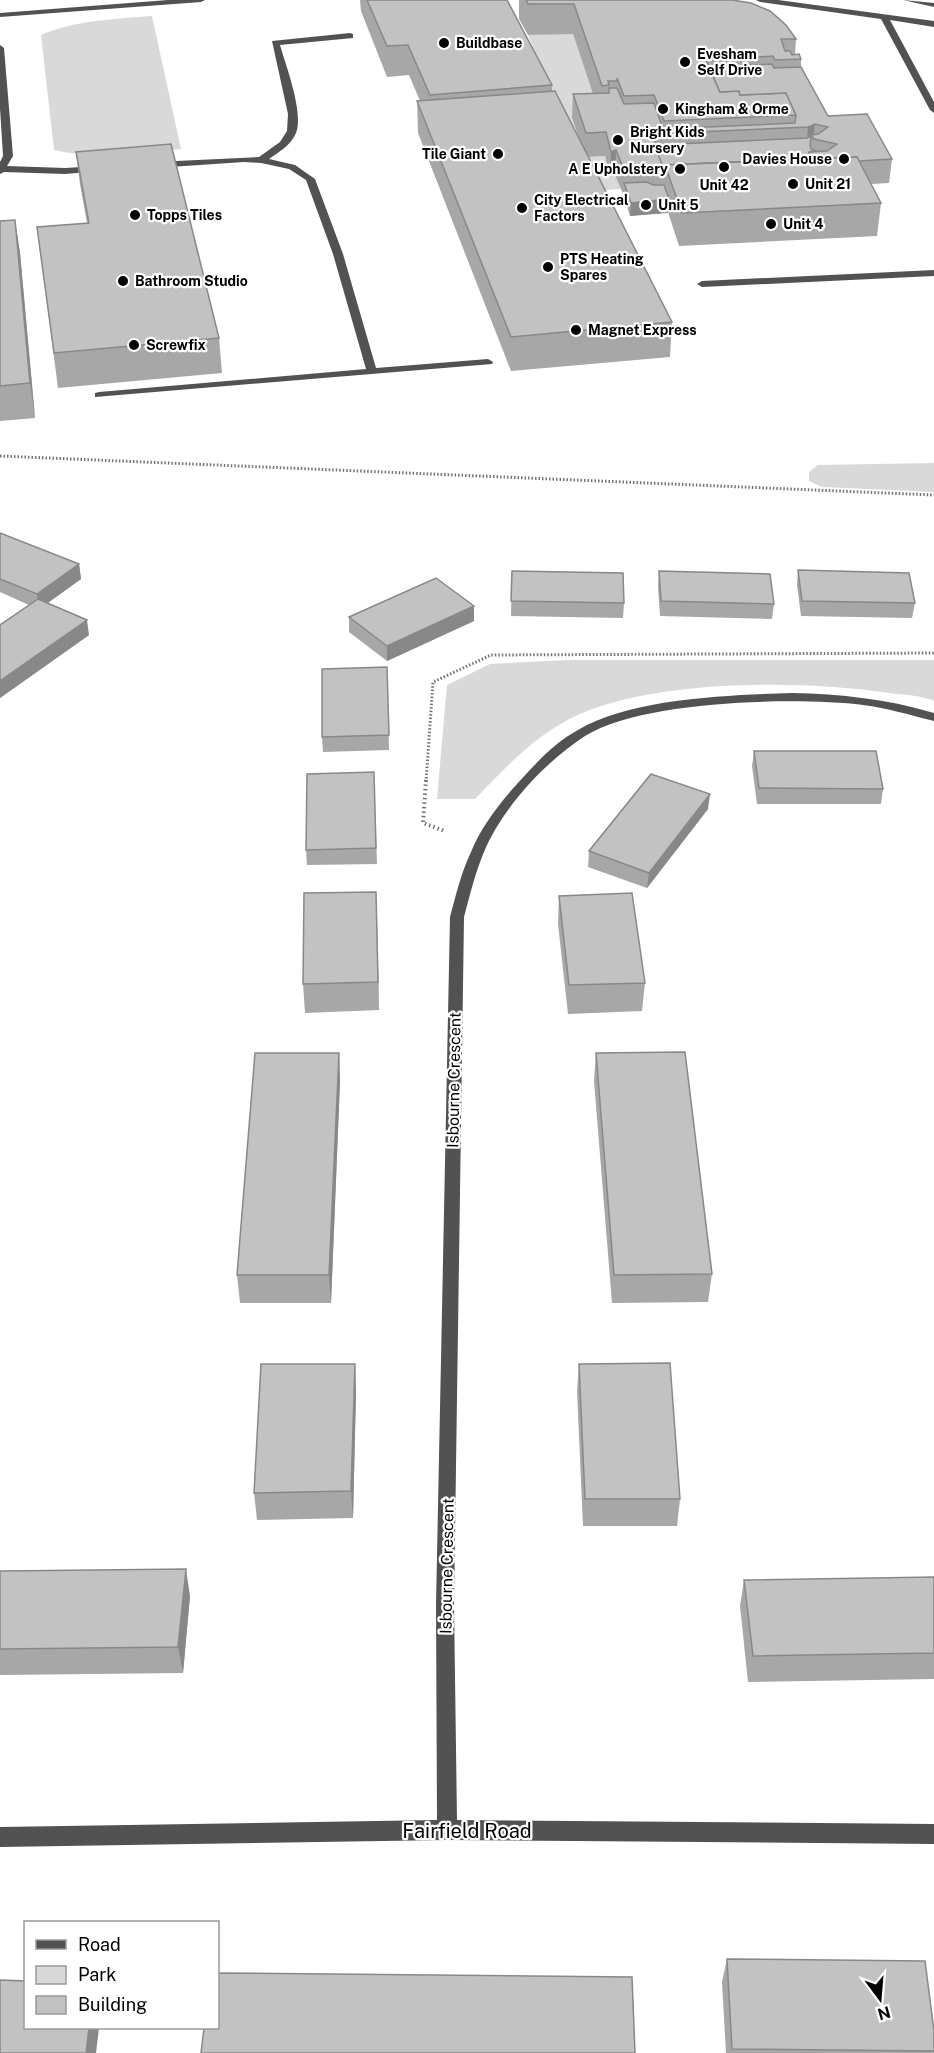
<svg xmlns="http://www.w3.org/2000/svg" width="934" height="2053" font-family="'Public Sans',sans-serif">
  <style>
    .green { fill: #d9d9d9 }
    .lines { fill: none; stroke-linecap: round; stroke-linejoin: round }
    .path-far1 { stroke: #747474; stroke-width: 3; stroke-dasharray: 1.5 2; stroke-linecap: butt }
    .path { stroke: #747474; stroke-width: 4; stroke-dasharray: 1.5 3; stroke-linecap: butt }
    .minor { fill: #525252; fill-rule: evenodd }
    .wall { fill: #a7a7a7 }
    .shaded-wall { fill: #888 }
    .building { fill: #c2c2c2; stroke: #888; stroke-width: 1.5 }
    .poi-dot { fill: #000; stroke: #fff; stroke-width: 2 }
    .labels { text-anchor: middle; dominant-baseline: central; stroke-width: 4.5; stroke-linejoin: round; paint-order: stroke }
    .far-poi-label { font-size: 14px; font-weight: bold; fill: #000; stroke: #fff; text-anchor: start }
    .street-label { font-size: 16px; fill: #000; stroke: #fff }
    .near-street-label { font-size: 20px; fill: #000; stroke: #fff }
  </style>
  <rect width="100%" height="100%" fill="#fff"/>
  <g class="green">
    <path d="M152 16 181 149C139 153 97 160 54 150L41 35C76 20 114 19 152 16Z"/>
    <polygon points="568,33 573,34 601,117 572,119 585,157 605,156 610,175 615,175 621,189 591,191 528,35"/>
    <polygon points="934,463 934,492 822,487 809,481 809,472 818,465"/>
    <path d="M568 660H934V701C920 695 904 695 889 693 803 680 660 679 580 714 537 733 507 766 475 799H437L447 685 490 664Z"/>
  </g>
  <g class="lines">
    <g class="path-far1">
      <polyline points="0,456 934,495"/>
      <polyline points="426,782 433,682 491,655 934,653"/>
    </g>
    <polyline class="path" points="426,780 423,823 445,831"/>
    <g class="minor">
      <polygon points="168,0 205,0 201,2 0,17 0,13"/>
      <polygon points="756,0 778,0 934,21 934,27 890,20 934,102 934,113 930,110 881,19 760,2"/>
      <polygon points="903,0 934,3 934,7"/>
      <path d="M350 33 353 34V38L280 45C286 66 304 113 296 133 291 145 279 152 269 159L295 165 315 179 343 254 376 368 488 359 493 362 492 364 95 397V393L99 392 366 369 333 254 306 180 289 169 261 163 244 162 155 168 150 165 155 162 259 157 280 142 287 131 288 114 272 41Z"/>
      <polygon points="0,45 4,48 13,156 7,166 65,168 98,166 103,169 101,171 65,174 4,172 0,174 0,162 3,156 0,108"/>
      <polygon points="934,270 934,276 702,287 697,284 702,281"/>
      <path d="M792 693C841 694 887 699 934 713V721C910 715 887 708 863 705 795 697 643 700 585 736 545 762 503 807 484 852 475 873 470 895 464 917L454 1605 457 1820 934 1824V1844L447 1840 0 1847V1827L437 1820 436 1605 450 917C456 895 461 873 471 852 481 827 499 804 517 784 535 764 554 743 578 730 631 698 731 695 792 693Z"/>
    </g>
  </g>
  <g class="wall">
    <polygon points="360,0 507,0 552,85 552,91 579,139 572,118 573,94 593,94 573,34 528,35 519,19 519,0 732,0 796,39 795,55 801,59 801,67 828,116 892,159 889,183 871,184 881,203 877,236 679,246 668,212 630,216 624,196 615,175 610,176 605,156 588,157 672,322 670,357 511,371 418,133 417,101 420,101 409,75 387,77 361,11"/>
    <polygon points="76,152 219,338 222,373 58,388 37,227 87,223 80,184"/>
    <polygon points="15,220 20,253 35,418 0,421 0,221"/>
    <polygon points="0,533 79,564 81,579 48,603 89,635 0,698 0,625 29,605 0,592"/>
    <polygon points="798,570 915,603 912,618 801,616 797,585"/>
    <polygon points="512,571 624,603 623,618 511,616"/>
    <polygon points="659,571 774,604 772,619 660,616 658,586"/>
    <polygon points="349,617 474,621 387,661 349,632"/>
    <polygon points="387,667 389,750 323,752 322,737"/>
    <polygon points="754,751 883,789 881,804 757,804 752,766"/>
    <polygon points="374,772 377,864 307,865 306,850"/>
    <polygon points="708,809 647,888 588,867 589,851"/>
    <polygon points="559,896 645,983 642,1011 568,1014 558,924"/>
    <polygon points="377,920 379,1010 305,1013 303,984"/>
    <polygon points="339,1053 340,1081 331,1303 240,1303 237,1275"/>
    <polygon points="596,1053 712,1274 708,1302 612,1303 594,1081"/>
    <polygon points="355,1364 356,1391 353,1518 257,1520 254,1493"/>
    <polygon points="579,1364 680,1499 677,1526 583,1526 577,1391"/>
    <polygon points="0,1571 190,1596 183,1673 0,1675"/>
    <polygon points="934,1577 934,1679 748,1682 740,1606 744,1580"/>
    <polygon points="727,1959 934,2031 934,2053 726,2053 722,1982"/>
  </g>
  <g class="shaded-wall">
    <polygon points="815,124 813,139 811,135 810,149 806,151 808,127"/>
    <polygon points="616,150 615,175 610,176 611,152"/>
    <polygon points="669,199 668,213 630,216 631,203"/>
    <polygon points="15,220 20,253 35,418 30,383"/>
    <polygon points="79,564 81,579 39,609 37,594"/>
    <polygon points="474,606 474,621 387,661 387,646"/>
    <polygon points="87,620 89,635 0,698 0,681"/>
    <polygon points="710,794 708,809 647,888 649,873"/>
    <polygon points="376,892 377,920 379,1010 378,982"/>
    <polygon points="339,1053 340,1081 331,1303 329,1275"/>
    <polygon points="355,1364 356,1391 353,1518 351,1491"/>
    <polygon points="186,1569 190,1596 183,1673 178,1647"/>
    <polygon points="89,2028 99,2028 96,2053 86,2053"/>
  </g>
  <g class="building">
    <polygon points="367,0 507,0 552,85 430,95 408,45 387,46"/>
    <polygon points="526,0 732,0 751,3 770,11 786,25 796,39 781,39 785,51 790,51 792,55 799,54 801,59 775,60 773,56 706,60 720,92 739,91 740,95 786,93 796,115 664,121 654,95 624,96 617,78 617,81 608,81 609,85 602,86 574,4 528,4"/>
    <polygon points="772,64 774,68 801,67 828,116 867,114 892,159 859,161 857,157 811,159 809,152 827,151 837,144 814,139 811,135 818,134 828,127 815,124 808,127 652,134 665,173 653,174 647,171 625,172 616,150 611,152 606,132 586,133 573,94 609,93 609,88 617,88 624,104 654,103 663,129 795,123 796,115 786,93 740,95 739,91 720,92 709,67"/>
    <polygon points="555,91 672,322 511,337 417,101"/>
    <polygon points="811,136 810,146 812,150 817,151 809,152 808,159 665,165 665,173 655,145 807,138"/>
    <polygon points="171,144 219,338 54,353 37,227 89,223 76,152"/>
    <polygon points="857,157 881,203 682,213 665,165"/>
    <polygon points="647,182 653,185 664,185 669,199 631,203 624,183"/>
    <polygon points="15,220 30,383 0,386 0,221"/>
    <polygon points="0,533 79,564 37,594 0,579"/>
    <polygon points="798,570 909,573 915,603 802,601"/>
    <polygon points="512,571 623,573 624,603 511,601"/>
    <polygon points="659,571 770,574 774,604 661,601"/>
    <polygon points="436,578 474,606 387,646 349,617"/>
    <polygon points="38,599 87,620 0,681 0,625"/>
    <polygon points="387,667 389,735 322,737 322,669"/>
    <polygon points="754,751 876,751 883,789 759,788"/>
    <polygon points="374,772 376,848 306,850 307,774"/>
    <polygon points="651,774 710,794 649,873 589,851"/>
    <polygon points="376,892 378,982 303,984 304,893"/>
    <polygon points="632,893 645,983 569,985 559,896"/>
    <polygon points="685,1052 712,1274 614,1275 596,1053"/>
    <polygon points="255,1053 339,1053 329,1275 237,1275"/>
    <polygon points="670,1363 680,1499 585,1499 579,1364"/>
    <polygon points="261,1364 355,1364 351,1491 254,1493"/>
    <polygon points="186,1569 178,1647 0,1649 0,1571"/>
    <polygon points="934,1577 934,1653 753,1656 744,1580"/>
    <polygon points="727,1959 925,1961 934,2031 934,2051 732,2049"/>
    <polygon points="218,1973 632,1977 635,2053 201,2053 204,2028 218,2028"/>
    <polygon points="0,1980 26,1981 26,2028 89,2028 86,2053 0,2053"/>
  </g>
  <g class="poi-dot">
    <circle cx="444" cy="43" r="6"/>
    <circle cx="685" cy="62" r="6"/>
    <circle cx="663" cy="109" r="6"/>
    <circle cx="618" cy="140" r="6"/>
    <circle cx="498" cy="154" r="6"/>
    <circle cx="844" cy="159" r="6"/>
    <circle cx="724" cy="167" r="6"/>
    <circle cx="680" cy="169" r="6"/>
    <circle cx="793" cy="184" r="6"/>
    <circle cx="646" cy="205" r="6"/>
    <circle cx="522" cy="208" r="6"/>
    <circle cx="135" cy="215" r="6"/>
    <circle cx="771" cy="224" r="6"/>
    <circle cx="548" cy="267" r="6"/>
    <circle cx="123" cy="281" r="6"/>
    <circle cx="576" cy="330" r="6"/>
    <circle cx="134" cy="345" r="6"/>
  </g>
  <g class="labels">
    <g class="far-poi-label">
      <text x="456" y="43">Buildbase</text>
      <text x="697" y="54">Evesham<tspan x="697" dy="16">Self Drive</tspan></text>
      <text x="675" y="109">Kingham &amp; Orme</text>
      <text x="630" y="132">Bright Kids<tspan x="630" dy="16">Nursery</tspan></text>
      <text x="486" y="154" text-anchor="end">Tile Giant</text>
      <text x="832" y="159" text-anchor="end">Davies House</text>
      <text x="668" y="169" text-anchor="end">A E Upholstery</text>
      <text x="805" y="184">Unit 21</text>
      <text x="724" y="185" text-anchor="middle">Unit 42</text>
      <text x="534" y="200">City Electrical<tspan x="534" dy="16">Factors</tspan></text>
      <text x="658" y="205">Unit 5</text>
      <text x="147" y="215">Topps Tiles</text>
      <text x="783" y="224">Unit 4</text>
      <text x="560" y="259">PTS Heating<tspan x="560" dy="16">Spares</tspan></text>
      <text x="135" y="281">Bathroom Studio</text>
      <text x="588" y="330">Magnet Express</text>
      <text x="146" y="345">Screwfix</text>
    </g>
    <g class="street-label">
      <text transform="translate(454 1080) rotate(-89)">Isbourne Crescent</text>
      <text transform="translate(447 1566) rotate(-89)">Isbourne Crescent</text>
    </g>
    <g class="near-street-label">
      <text x="467" y="1831">Fairfield Road</text>
    </g>
  </g>
  <rect x="24" y="1921" width="195" height="108" fill="#ffffff" stroke="#999999" stroke-width="1.5"/>
  <rect x="36" y="1940" width="30" height="9" fill="#525252" stroke="#999999" stroke-width="1.5"/>
  <text x="78" y="1951" font-size="18" fill="#000000">Road</text>
  <rect x="36" y="1966" width="30" height="18" fill="#d9d9d9" stroke="#999999" stroke-width="1.5"/>
  <text x="78" y="1981" font-size="18" fill="#000000">Park</text>
  <rect x="36" y="1996" width="30" height="18" fill="#c2c2c2" stroke="#999999" stroke-width="1.5"/>
  <text x="78" y="2011" font-size="18" fill="#000000">Building</text>
  <g transform="translate(880 1999) rotate(164)" stroke="#ffffff" stroke-width="4.5" paint-order="stroke">
  <path d="M0-4.5L10 22L0 15L-10 22Z" fill="#000000"/>
  <text y="-9" font-size="16" font-weight="bold" text-anchor="middle" fill="#000000">N</text>
  </g>
</svg>
